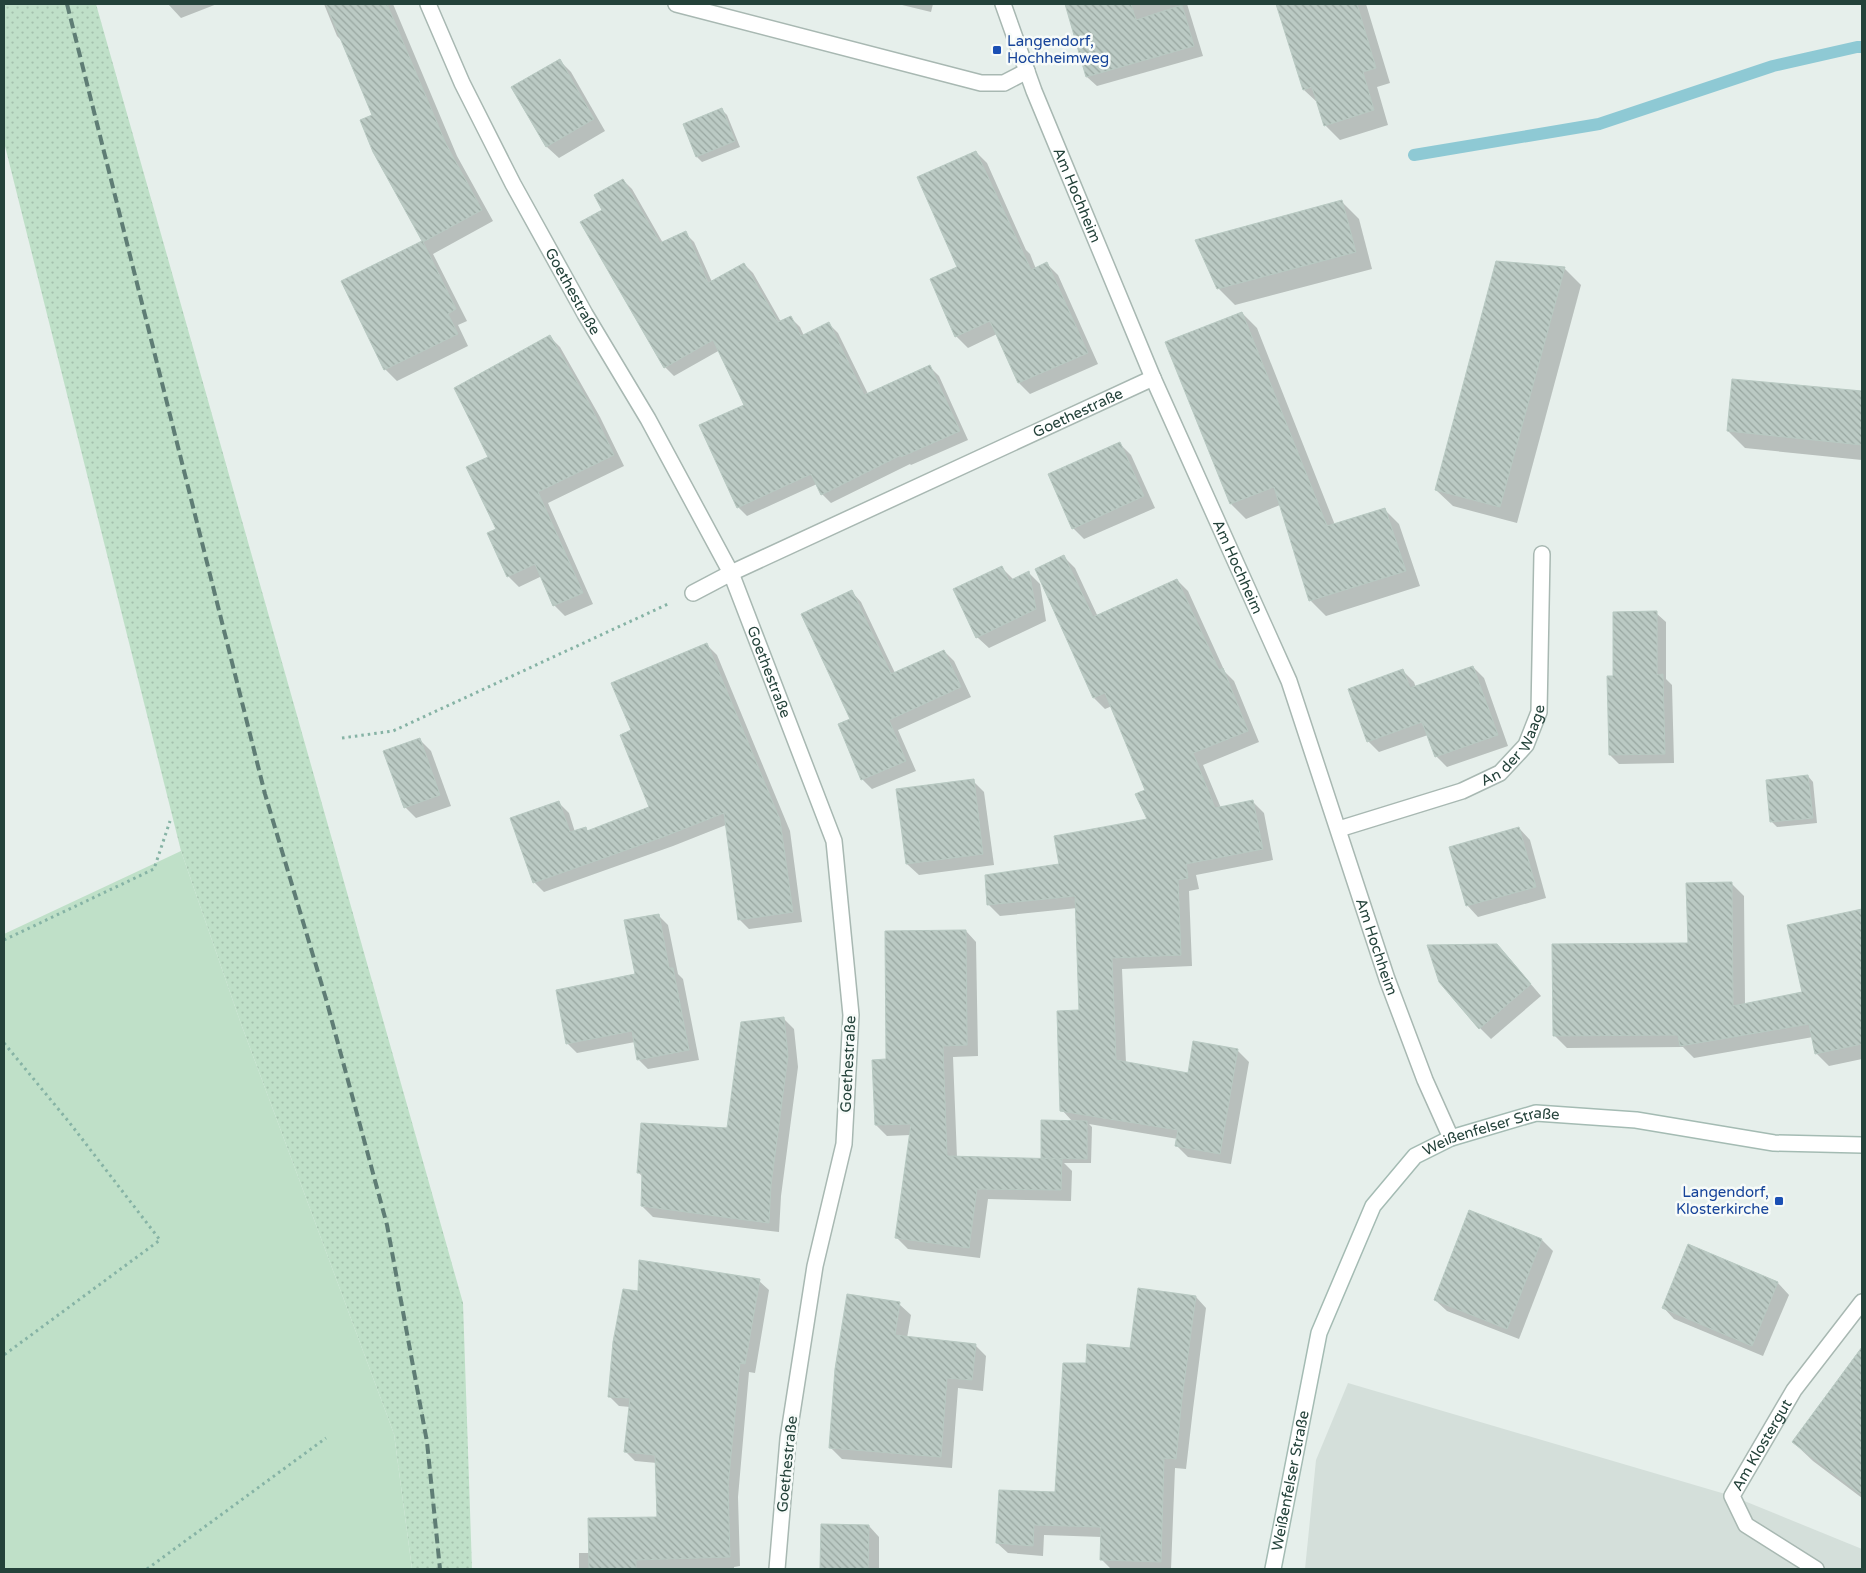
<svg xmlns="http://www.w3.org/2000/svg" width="1866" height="1573" font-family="'Varela Round',sans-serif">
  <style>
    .built { fill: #d4dfda }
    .grass { fill: url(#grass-dots) }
    .garden { fill: #bfe0c8 }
    .shadow { fill: #0003 }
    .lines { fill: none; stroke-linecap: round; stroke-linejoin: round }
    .stream { stroke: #8ec9d4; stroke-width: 12 }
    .building { fill: url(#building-back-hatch); stroke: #b8c9c2 }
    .lane-casing { stroke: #a8b8b2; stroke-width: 18 }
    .street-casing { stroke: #a8b8b2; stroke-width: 18 }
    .secondary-casing { stroke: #a4bbb3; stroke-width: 18 }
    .path { stroke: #86b3a5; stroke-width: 3; stroke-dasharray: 2.5 4; stroke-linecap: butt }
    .lane { stroke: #fff; stroke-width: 15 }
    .street { stroke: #fff; stroke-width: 15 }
    .secondary { stroke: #fff; stroke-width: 15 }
    .rail { stroke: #5f7d75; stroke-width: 4; stroke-dasharray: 10 5; stroke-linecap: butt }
    .transit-dot { fill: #1a4fb4; stroke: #f7fbf9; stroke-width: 2 }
    .labels { text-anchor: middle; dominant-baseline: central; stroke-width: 5; stroke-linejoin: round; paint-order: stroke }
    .transit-label { font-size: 15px; fill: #164399; stroke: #f7fbf9; text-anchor: start }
    .street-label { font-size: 15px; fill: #24423a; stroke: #f7fbf9 }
  </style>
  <defs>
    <pattern id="grass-dots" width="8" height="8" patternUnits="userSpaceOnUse" patternTransform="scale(1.25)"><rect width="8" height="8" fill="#bfe0c8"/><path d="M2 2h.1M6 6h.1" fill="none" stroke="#a4c1ad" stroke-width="1.8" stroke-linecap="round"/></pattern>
    <pattern id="building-back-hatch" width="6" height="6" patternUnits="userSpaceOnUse" patternTransform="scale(1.25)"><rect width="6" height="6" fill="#bbcac4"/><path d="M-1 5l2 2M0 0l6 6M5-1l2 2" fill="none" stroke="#98a6a0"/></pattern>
  </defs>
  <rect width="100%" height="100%" fill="#e6efeb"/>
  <polygon class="built" points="1348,1383 1732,1496 1862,1549 1862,1569 1305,1569 1316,1460"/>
  <polygon class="grass" points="4,4 96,4 463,1303 472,1569 412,1569 394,1434 240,1021 181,851 4,142"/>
  <polygon class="garden" points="181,851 240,1021 394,1434 412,1569 4,1569 4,934"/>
  <g class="shadow">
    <polygon points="168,4 217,4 181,18"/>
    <polygon points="324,4 393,4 457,156 493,221 433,254 467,321 458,325 468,346 397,381 385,369 342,282 423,241 343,42 337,36"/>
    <polygon points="898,4 933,4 931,12"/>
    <polygon points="1067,4 1187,4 1203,56 1097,86 1087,77"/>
    <polygon points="1277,4 1366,4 1390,83 1377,87 1388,125 1340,140 1325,125 1319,104 1304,90"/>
    <polygon points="560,61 571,72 605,131 559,158 547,147 513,88"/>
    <polygon points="722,110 727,115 740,147 702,162 697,157 684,125"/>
    <polygon points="976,152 987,163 1026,250 1030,254 1036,269 1047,264 1058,275 1098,364 1030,394 1019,383 997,334 968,348 956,336 958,268"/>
    <polygon points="623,180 632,189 663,243 685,233 694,242 712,282 744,264 753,273 781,322 791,318 800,327 804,336 829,324 838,333 868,394 930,367 939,376 968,440 911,465 910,464 831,503 822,494 817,484 747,516 738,507 746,405 720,350 674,376 665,367 582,223 604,211"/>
    <polygon points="1342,202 1359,219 1372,269 1235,305 1218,288"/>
    <polygon points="1564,268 1581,285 1517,523 1453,506 1436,490"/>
    <polygon points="1242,313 1257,328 1335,525 1384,509 1399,524 1420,586 1326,616 1311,601 1280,505 1246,519 1231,504"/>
    <polygon points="549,336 560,347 600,417 624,466 548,503 593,604 565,616 554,605 542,576 519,587 508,576 497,530"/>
    <polygon points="1733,380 1862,393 1862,460 1745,448 1728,431"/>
    <polygon points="1120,444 1131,455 1155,508 1084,539 1073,528"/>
    <polygon points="1064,557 1075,568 1098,617 1177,580 1188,591 1225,672 1234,681 1259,742 1203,765 1221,808 1253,802 1264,813 1273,860 1196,875 1199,889 1189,891 1192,966 1122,969 1126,1063 1189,1074 1194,1043 1238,1051 1249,1062 1231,1164 1188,1157 1176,1145 1178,1139 1089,1124 1092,1127 1091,1163 1064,1163 1072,1171 1071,1201 988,1199 980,1258 908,1249 897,1238 910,1135 887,1136 876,1125 888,1060 966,931 976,942 978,1056 953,1057 957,1158 1045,1160 1042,1157 1073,1122 1062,1110 1081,1012 1077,908 1000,916 989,905 1060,865 1149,820 1146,791 1112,706 1105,709 1094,698 1036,569"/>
    <polygon points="1001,567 1014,580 1029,573 1040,584 1046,621 989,648 977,637"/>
    <polygon points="851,591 861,602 895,673 944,651 954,661 971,697 898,730 916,771 872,789 862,779 852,720"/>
    <polygon points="1656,613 1666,622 1666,679 1672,685 1674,763 1619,764 1610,755"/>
    <polygon points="707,645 717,655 790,831 802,922 749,929 739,919 726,825 673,846 544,892 534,882 559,803 569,813 575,832 585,828 589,832 651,808 633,731"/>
    <polygon points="1473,667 1484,678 1508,746 1447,767 1436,756 1428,735 1379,752 1368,741 1403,671 1414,682 1416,688"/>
    <polygon points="419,739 431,751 451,806 416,818 405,807"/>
    <polygon points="1808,776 1813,782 1817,823 1777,827 1772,822"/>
    <polygon points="973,781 984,792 994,865 919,875 907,864"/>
    <polygon points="1519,828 1530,840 1546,898 1478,917 1467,905"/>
    <polygon points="1732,884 1744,896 1745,1005 1803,993 1789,926 1862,910 1862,1059 1829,1066 1816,1053 1813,1037 1694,1058 1683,1047 1567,1048 1554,1035 1689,944"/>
    <polygon points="658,915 668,925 678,974 683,979 699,1060 648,1069 638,1059 635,1042 577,1053 567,1043 637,975"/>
    <polygon points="1508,957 1541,996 1491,1039 1480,1028"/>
    <polygon points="783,1018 794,1029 798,1067 781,1196 779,1232 653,1217 642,1206 643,1177 638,1172 728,1129"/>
    <polygon points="1470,1212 1542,1240 1553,1251 1519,1339 1447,1311 1435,1300"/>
    <polygon points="1689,1246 1778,1283 1789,1295 1763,1356 1674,1319 1663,1307"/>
    <polygon points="759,1281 769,1290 755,1373 749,1372 738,1497 740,1566 734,1567 734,1569 579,1569 579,1553 590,1553 659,1518 657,1463 635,1461 625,1451 630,1407 619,1406 609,1396 640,1293"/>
    <polygon points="1196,1297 1206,1308 1193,1409 1186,1469 1175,1468 1171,1569 1111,1569 1101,1559 1102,1537 1044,1535 1043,1556 1008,1553 997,1543 1056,1494 1087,1364 1131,1349"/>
    <polygon points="899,1304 911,1315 907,1338 975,1345 986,1356 983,1391 958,1388 952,1468 842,1459 831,1448"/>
    <polygon points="1862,1349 1862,1498 1813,1461 1793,1442"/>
    <polygon points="822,1526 869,1526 879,1537 879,1569 823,1569"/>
  </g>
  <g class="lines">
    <polyline class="stream" points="1414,155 1599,124 1773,66 1857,47 1862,47"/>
  </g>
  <g class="building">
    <polygon points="326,4 387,4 446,144 482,210 423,242 456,309 448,314 458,334 384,370 341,281 422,241 373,152 360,120 372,115"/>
    <polygon points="1065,4 1131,4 1136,20 1182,5 1194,46 1086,77"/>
    <polygon points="1276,4 1357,4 1376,68 1363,72 1374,110 1324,126 1312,87 1303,90"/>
    <polygon points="560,59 594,119 546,147 511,87"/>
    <polygon points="722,108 735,141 696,157 683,124"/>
    <polygon points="976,151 1031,270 1047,262 1088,353 1018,383 990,321 955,337 930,279 957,267 917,177"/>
    <polygon points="623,179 660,243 686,231 708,283 744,263 778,322 791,316 801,336 829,322 864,395 930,365 960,431 901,457 901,455 821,495 811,474 737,508 699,425 744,405 713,340 664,368 580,222 602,210 594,195"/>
    <polygon points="1342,200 1356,252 1217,289 1195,240"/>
    <polygon points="1496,261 1565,267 1500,507 1435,490"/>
    <polygon points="1242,312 1327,526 1385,508 1406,571 1309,601 1274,487 1230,504 1165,342"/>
    <polygon points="550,335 590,405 614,455 538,492 583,593 553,606 535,564 507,577 487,533 496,529 466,467 488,457 454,388"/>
    <polygon points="1732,379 1862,391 1862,445 1727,431"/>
    <polygon points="1120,442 1144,496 1072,529 1048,474"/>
    <polygon points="1064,555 1093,617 1177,579 1219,670 1223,668 1248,731 1193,753 1215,808 1253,800 1263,849 1186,864 1188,878 1178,880 1181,955 1112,958 1116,1060 1188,1073 1193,1041 1238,1049 1220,1154 1175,1146 1178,1130 1060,1111 1057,1011 1079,1010 1075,896 987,905 985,875 1059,864 1054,836 1147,819 1135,794 1145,790 1105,693 1093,698 1035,569"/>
    <polygon points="1002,566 1009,581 1029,571 1036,609 976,638 953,589"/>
    <polygon points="852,590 891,674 944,650 961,687 889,720 906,761 861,780 838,724 850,719 801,614"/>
    <polygon points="1657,611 1657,675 1663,674 1665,754 1609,755 1607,676 1613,676 1613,612"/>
    <polygon points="707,643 780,820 793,912 738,920 724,813 663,837 533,883 510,818 559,801 570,832 586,827 587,831 649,807 620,735 631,730 611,683"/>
    <polygon points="1473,666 1498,735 1435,757 1422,722 1367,742 1348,689 1403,669 1410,688"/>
    <polygon points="420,738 440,795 404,808 383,751"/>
    <polygon points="1808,775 1813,818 1770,822 1766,780"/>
    <polygon points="974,779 983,854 906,864 896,789"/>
    <polygon points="1519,827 1536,887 1466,906 1449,847"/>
    <polygon points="1732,882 1733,1006 1802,992 1787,925 1862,909 1862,1044 1815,1054 1809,1024 1680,1046 1678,1035 1553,1036 1552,944 1688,943 1686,883"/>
    <polygon points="659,914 669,968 673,968 689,1050 637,1060 632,1031 566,1044 556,990 635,974 624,920"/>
    <polygon points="966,930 967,1045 943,1046 947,1156 1062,1159 1061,1190 977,1189 969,1248 895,1238 911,1124 875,1125 872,1060 886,1059 885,931"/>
    <polygon points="1497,944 1531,984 1479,1029 1439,982 1427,945"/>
    <polygon points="784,1017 788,1056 771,1185 769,1223 641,1206 642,1173 637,1173 641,1123 727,1128 741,1022"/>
    <polygon points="1041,1120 1087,1121 1087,1159 1041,1158"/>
    <polygon points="1469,1210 1542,1239 1507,1329 1434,1300"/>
    <polygon points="1688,1244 1778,1282 1752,1346 1662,1308"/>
    <polygon points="639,1260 760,1279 745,1364 740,1363 728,1486 730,1557 636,1560 636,1569 589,1569 588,1518 657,1517 655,1455 624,1452 630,1398 608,1397 613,1342 623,1289 638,1291"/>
    <polygon points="1138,1288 1196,1296 1182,1398 1176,1459 1164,1458 1161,1562 1100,1560 1101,1527 1034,1525 1033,1546 996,1543 999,1490 1055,1492 1063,1363 1086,1363 1087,1344 1130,1348"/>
    <polygon points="847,1294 900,1302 895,1335 976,1344 972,1380 947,1378 941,1457 829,1448 835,1369"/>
    <polygon points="1862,1347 1862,1495 1792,1442"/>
    <polygon points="821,1524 869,1525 868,1569 820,1569"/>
  </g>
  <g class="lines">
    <defs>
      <g id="lane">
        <path id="s1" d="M1816 1569 1746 1525 1732 1496 1794 1390 1862 1302"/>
      </g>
      <g id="street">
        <path id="s2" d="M428 4 462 83 513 184 585 314 648 419 731 573 834 841 851 1015 844 1144 815 1266 788 1439 777 1569"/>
        <polyline points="676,4 981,83 1004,83 1027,71"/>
        <path id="s3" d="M1003 4 1034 91 1153 378 1289 681 1387 979 1425 1080 1451 1138"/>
        <path id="s4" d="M693 593 731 573 1153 378"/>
        <path id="s5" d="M1339 829 1462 791 1500 773 1526 745 1539 712 1542 554"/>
      </g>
      <g id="secondary">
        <path id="s6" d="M1273 1569 1319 1333 1373 1206 1415 1156 1451 1138 1536 1113 1636 1120 1774 1143 1862 1145"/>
      </g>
    </defs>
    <use href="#lane" class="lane-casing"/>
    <use href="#street" class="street-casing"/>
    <use href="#secondary" class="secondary-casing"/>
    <g class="path">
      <polyline points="342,738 393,731 668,604"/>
      <polyline points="4,940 154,869 170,821"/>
      <polyline points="4,1043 69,1122 160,1240 4,1355"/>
      <polyline points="147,1569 326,1438"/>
    </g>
    <use href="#lane" class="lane"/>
    <use href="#street" class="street"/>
    <use href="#secondary" class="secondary"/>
    <polyline class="rail" points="67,4 265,794 326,999 387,1225 427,1442 440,1569"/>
  </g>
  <g class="transit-dot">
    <rect x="992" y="45" width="10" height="10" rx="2.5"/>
    <rect x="1774" y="1196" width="10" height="10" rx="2.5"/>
  </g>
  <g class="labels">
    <g class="transit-label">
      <text x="1007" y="41">Langendorf,<tspan x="1007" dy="17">Hochheimweg</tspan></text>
      <text x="1769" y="1192" text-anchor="end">Langendorf,<tspan x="1769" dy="17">Klosterkirche</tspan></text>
    </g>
    <g class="street-label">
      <text stroke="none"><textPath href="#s3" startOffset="205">Am Hochheim</textPath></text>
      <text stroke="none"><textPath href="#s2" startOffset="322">Goethestraße</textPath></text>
      <text stroke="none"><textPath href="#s4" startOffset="425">Goethestraße</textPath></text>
      <text stroke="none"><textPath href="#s3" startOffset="610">Am Hochheim</textPath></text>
      <text stroke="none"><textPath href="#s2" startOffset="751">Goethestraße</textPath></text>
      <text stroke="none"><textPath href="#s5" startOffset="201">An der Waage</textPath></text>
      <text stroke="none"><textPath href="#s3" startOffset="1015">Am Hochheim</textPath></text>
      <text transform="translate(848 1064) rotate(-87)">Goethestraße</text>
      <text stroke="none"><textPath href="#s6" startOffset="525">Weißenfelser Straße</textPath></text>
      <text stroke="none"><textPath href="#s1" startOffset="174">Am Klostergut</textPath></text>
      <text transform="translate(787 1464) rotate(-84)">Goethestraße</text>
      <text stroke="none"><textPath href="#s6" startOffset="90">Weißenfelser Straße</textPath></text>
    </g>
  </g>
  <rect width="1866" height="1573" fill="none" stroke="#24423a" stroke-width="10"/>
</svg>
